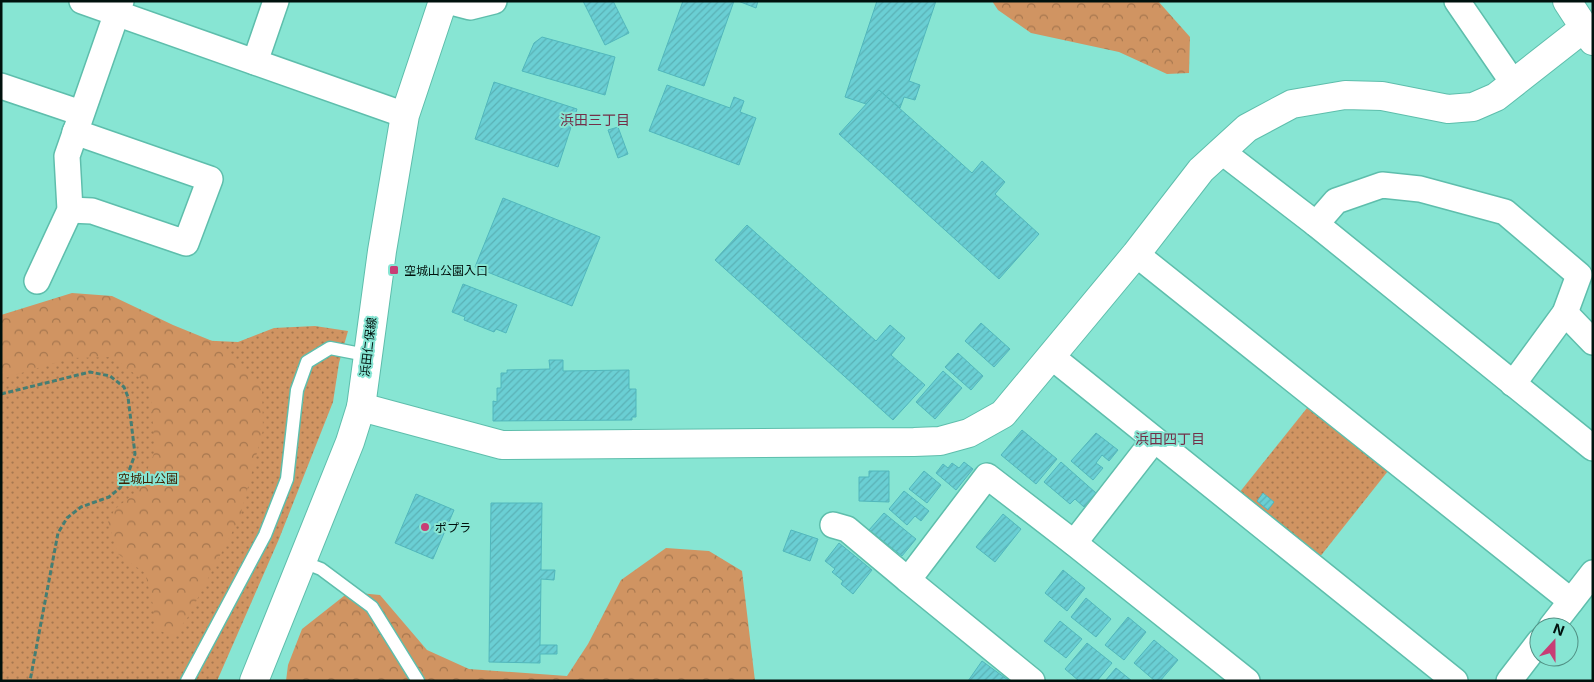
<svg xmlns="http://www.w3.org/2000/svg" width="1594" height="682" font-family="Inter,'Noto Sans JP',sans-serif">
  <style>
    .grass { fill: url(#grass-dots) }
    .forest { fill: url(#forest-crowns) }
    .building { fill: url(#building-hatch); stroke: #51b7bc }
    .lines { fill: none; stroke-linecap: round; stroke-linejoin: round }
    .service-casing { stroke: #5ebeac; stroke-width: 15 }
    .minor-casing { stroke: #5ebeac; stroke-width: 28 }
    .tertiary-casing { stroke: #5ebeac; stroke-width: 30 }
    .secondary-casing { stroke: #5ebeac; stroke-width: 30 }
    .path { stroke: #457e73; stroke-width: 3; stroke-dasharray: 5 2.5; stroke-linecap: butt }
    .service { stroke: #fff; stroke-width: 12 }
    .minor { stroke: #fff; stroke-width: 25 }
    .tertiary { stroke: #fff; stroke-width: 28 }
    .secondary { stroke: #fff; stroke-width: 28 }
    .poi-dot { fill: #c83d75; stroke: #87e5d3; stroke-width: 2 }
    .labels { text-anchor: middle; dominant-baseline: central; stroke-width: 4; stroke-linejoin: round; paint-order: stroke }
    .poi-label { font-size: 12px; fill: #00110d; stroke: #87e5d3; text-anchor: start }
    .street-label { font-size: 12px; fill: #00110d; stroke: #87e5d3 }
    .park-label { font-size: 12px; fill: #402000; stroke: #87e5d3 }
    .neighbourhood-label { font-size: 14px; fill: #732f48; stroke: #87e5d3 }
  </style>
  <defs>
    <pattern id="grass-dots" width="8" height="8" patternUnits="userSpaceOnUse" patternTransform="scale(1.25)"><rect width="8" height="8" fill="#d09462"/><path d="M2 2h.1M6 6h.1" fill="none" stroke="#a6774f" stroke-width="1.8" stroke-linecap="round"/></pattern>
    <pattern id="forest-crowns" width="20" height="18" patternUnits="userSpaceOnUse" patternTransform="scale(1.25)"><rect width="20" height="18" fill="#d09462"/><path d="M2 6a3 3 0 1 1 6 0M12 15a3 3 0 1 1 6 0" fill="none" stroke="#a6774f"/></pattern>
    <pattern id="building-hatch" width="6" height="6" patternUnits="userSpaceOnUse" patternTransform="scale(1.25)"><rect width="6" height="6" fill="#6acfd4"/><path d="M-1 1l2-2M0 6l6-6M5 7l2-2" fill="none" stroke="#5ab1b5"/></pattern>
  </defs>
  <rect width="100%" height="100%" fill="#87e5d3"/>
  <g class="grass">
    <polygon points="315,326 348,331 339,363 333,402 279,539 217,681 1,681 1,340 194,340 238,342 274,328"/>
    <polygon points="1307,408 1388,471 1319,558 1239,493"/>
  </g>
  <g class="forest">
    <polygon points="992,1 1158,1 1190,37 1189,73 1167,74 1119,52 1031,33 998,10"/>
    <polygon points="72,293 112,296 173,325 222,345 262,388 263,430 240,517 188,617 173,637 155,628 153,605 145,573 118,554 108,522 115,509 139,490 155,451 150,386 113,357 72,358 1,379 1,315"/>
    <polygon points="666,548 709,551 742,571 755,681 286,681 288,665 302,629 349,592 380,595 427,650 469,669 567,676 588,644 621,580"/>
  </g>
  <g class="building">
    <polygon points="583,1 613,1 629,33 605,45"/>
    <polygon points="683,1 734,1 704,86 658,70"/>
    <polygon points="738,1 758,1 756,8"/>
    <polygon points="877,1 936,1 909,81 920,85 915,100 904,97 900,108 879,90 866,104 845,97"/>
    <polygon points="542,37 615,57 605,95 522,71 534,43"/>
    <polygon points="494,82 577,109 558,167 475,139"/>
    <polygon points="667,85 730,108 734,97 744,101 740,112 756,118 739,165 649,131"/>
    <polygon points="879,90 972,173 982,161 1005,182 995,194 1039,234 999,279 839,134"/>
    <polygon points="618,127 628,154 618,158 608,130"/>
    <polygon points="503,198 600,237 572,306 475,267"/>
    <polygon points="747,225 876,341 890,325 905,338 891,355 925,385 893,420 715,260"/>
    <polygon points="463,284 517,305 506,333 496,329 494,332 464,320 465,317 452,312"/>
    <polygon points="981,323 1010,349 994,367 965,341"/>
    <polygon points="958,353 983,376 971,390 945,367"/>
    <polygon points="549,360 563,360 563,371 629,370 629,389 636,389 636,417 632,417 632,420 493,421 493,401 497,402 497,388 501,388 501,373 507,373 507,370 550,369"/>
    <polygon points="943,371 962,388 935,419 916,402"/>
    <polygon points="1022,430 1057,459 1036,484 1001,455"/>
    <polygon points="1096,433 1118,450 1109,461 1102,455 1096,463 1103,468 1093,480 1071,461"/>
    <polygon points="964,462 973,469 956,490 936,473 943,464 948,468 952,463 959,468"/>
    <polygon points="1061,462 1096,493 1084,507 1075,499 1070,504 1044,482"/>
    <polygon points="869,471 889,471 889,502 859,501 859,477 869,477"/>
    <polygon points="924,471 941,485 927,503 909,489"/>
    <polygon points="904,491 929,511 921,521 915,516 907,525 889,509"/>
    <polygon points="1263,493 1274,502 1268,510 1257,501"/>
    <polygon points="416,494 454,510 433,559 395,543"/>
    <polygon points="491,503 542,503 541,570 555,570 554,580 541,579 540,645 557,645 557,654 540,654 540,663 489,662"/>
    <polygon points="884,513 916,539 902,556 869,530"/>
    <polygon points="1003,514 1021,529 995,562 976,547"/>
    <polygon points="791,530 818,539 810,561 783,551"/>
    <polygon points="839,543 872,570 853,594 841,584 843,581 832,572 835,569 825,561"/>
    <polygon points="1063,570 1085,588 1067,611 1045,593"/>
    <polygon points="1086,598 1111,619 1096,637 1071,617"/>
    <polygon points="1128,617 1146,632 1124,660 1105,645"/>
    <polygon points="1060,621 1082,639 1066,658 1044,641"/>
    <polygon points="1154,640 1178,660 1160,681 1155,681 1134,663"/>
    <polygon points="1087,643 1112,663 1097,681 1079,681 1065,669"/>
    <polygon points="982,661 1008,680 1008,681 968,681"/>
    <polygon points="1116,668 1132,681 1105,681"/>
  </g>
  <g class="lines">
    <defs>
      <g id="service">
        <polyline points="303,562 321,569 372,607 418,681"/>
        <polyline points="187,681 265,535 287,479 297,390 307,362 330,348 366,355"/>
      </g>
      <g id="minor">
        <polyline points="82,1 405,115"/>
        <polyline points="447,1 470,7 494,1"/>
        <polyline points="1457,1 1514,84"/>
        <polyline points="255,62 276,1"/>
        <polyline points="1,86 81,113"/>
        <polyline points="1221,151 1316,224 1593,448"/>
        <polyline points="70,210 92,211 186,243 210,179 75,132"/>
        <polyline points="1316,224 1336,201 1382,185 1420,189 1505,212 1579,275 1565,313 1513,384"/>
        <polyline points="1136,254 1571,601"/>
        <polyline points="37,281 70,210 67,156 121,1"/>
        <polyline points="1565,313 1593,342"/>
        <polyline points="1052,357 1455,681"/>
        <polyline points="833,525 847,529 908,580"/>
        <polyline points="1074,543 1154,440"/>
        <polyline points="1551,627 1593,573"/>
        <polyline points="1032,681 908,580 987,476 1074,543 1247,681"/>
        <polyline points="1509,681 1539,642"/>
      </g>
      <polyline id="tertiary" points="361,407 502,445 914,442 940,441 969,433 1003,414 1136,254 1201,170 1247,128 1292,104 1345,95 1382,96 1448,109 1473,107 1496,97 1584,28"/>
      <g id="secondary">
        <polyline points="1567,1 1593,41"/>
        <polyline points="254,681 350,442 361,407 382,251 405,115 443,1"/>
      </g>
    </defs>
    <use href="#service" class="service-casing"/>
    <use href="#minor" class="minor-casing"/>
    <use href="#tertiary" class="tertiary-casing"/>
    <use href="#secondary" class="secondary-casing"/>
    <polyline class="path" points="1,394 90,372 110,376 124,387 128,397 135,454 129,471 120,488 109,497 81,507 67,518 58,533 30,681"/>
    <use href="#service" class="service"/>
    <use href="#minor" class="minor"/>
    <use href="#tertiary" class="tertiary"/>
    <use href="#secondary" class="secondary"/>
  </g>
  <g class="poi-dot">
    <rect x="389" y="265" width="10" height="10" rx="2.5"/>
    <circle cx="425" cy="527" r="5"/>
  </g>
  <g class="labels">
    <g class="poi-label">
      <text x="404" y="270">空城山公園入口</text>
      <text x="435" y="527">ポプラ</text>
    </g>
    <g class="street-label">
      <text transform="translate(368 347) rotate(-83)">浜田仁保線</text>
    </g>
    <g class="park-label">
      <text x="148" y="478">空城山公園</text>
    </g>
    <g class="neighbourhood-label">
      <text x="595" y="119">浜田三丁目</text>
      <text x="1170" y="438">浜田四丁目</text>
    </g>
  </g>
  <rect width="1594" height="682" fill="none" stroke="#00110d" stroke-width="5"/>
  <g transform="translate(1554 642) rotate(21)"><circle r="24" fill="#87e5d3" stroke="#519084"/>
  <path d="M0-4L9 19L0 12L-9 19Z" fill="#c83d75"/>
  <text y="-8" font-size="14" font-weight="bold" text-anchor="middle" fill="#00110d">N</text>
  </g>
</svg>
